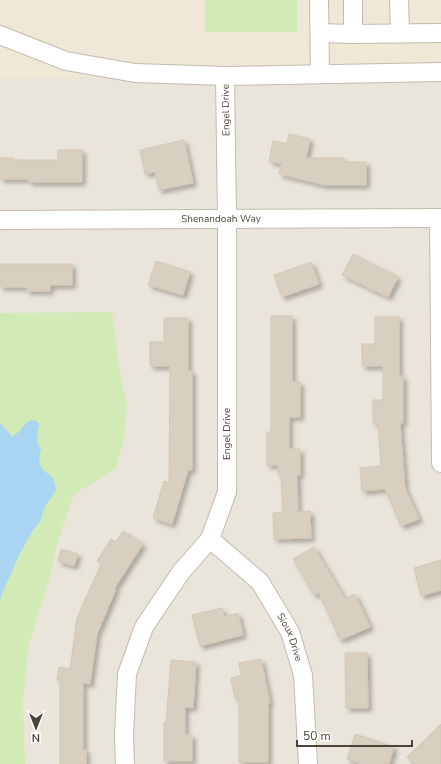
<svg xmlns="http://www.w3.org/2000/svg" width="441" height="764" font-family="'Nunito Sans',sans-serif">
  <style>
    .residential { fill: #eae5da }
    .education { fill: #efe8d6 }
    .green { fill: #d2eab5 }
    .water { fill: #a9d4f2 }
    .building { fill: #d8cfc1; stroke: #d3c7b4; filter: url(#shadow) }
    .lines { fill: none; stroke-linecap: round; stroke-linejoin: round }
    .minor-casing { stroke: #c2bbae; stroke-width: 20 }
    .minor { stroke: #fff; stroke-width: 18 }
    .labels { text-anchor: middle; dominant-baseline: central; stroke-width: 3; stroke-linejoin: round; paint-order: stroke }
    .street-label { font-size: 10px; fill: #4b4439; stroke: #fff }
  </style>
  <defs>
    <filter id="shadow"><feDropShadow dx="3.5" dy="3.5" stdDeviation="2" flood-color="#0004"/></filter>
  </defs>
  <rect width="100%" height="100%" fill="#f6f3ec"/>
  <rect class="residential" x="0" y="0" width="441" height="764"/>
  <polygon class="education" points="0,0 441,0 441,76 0,78"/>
  <g class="green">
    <rect x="205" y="0" width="92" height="32"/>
    <polygon points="112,312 119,367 127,406 124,440 115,469 74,494 57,543 51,573 28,648 23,702 25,764 0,764 0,313"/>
  </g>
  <path class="water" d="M32 420 36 421 39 424C38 434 34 441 41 449 38 457 38 464 44 471 46 473 48 473 50 475 54 478 55 485 56 490L44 508 41 520 32 532 20 553 2 594 0 600V423L9 433 12 437C20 433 23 423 32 420Z"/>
  <g class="building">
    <polygon points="289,134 310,139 306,158 344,158 344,162 366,162 366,185 321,185 321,184 279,174 282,164 269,161 273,141 287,144"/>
    <polygon points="184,140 193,183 159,190 155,172 145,174 140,150"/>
    <polygon points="58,150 82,150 82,182 29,182 29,179 0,179 0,158 13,158 13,160 58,160"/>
    <polygon points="353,254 398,277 388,297 342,275"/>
    <polygon points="156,261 190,272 183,295 148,285"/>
    <polygon points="311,262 319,284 282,297 274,275"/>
    <polygon points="0,264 72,264 72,285 50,285 50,291 27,291 27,287 0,287"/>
    <polygon points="271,316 292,316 292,382 300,382 300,417 289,417 289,449 300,449 300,475 297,475 298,512 310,511 311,538 274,539 273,513 283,512 281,475 278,475 278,465 267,465 267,432 271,432"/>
    <polygon points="375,317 399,317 399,376 403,376 403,423 400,423 405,488 419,519 401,526 385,489 362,491 360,468 381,466 378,423 373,423 373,400 383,400 383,366 362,366 362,344 375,344"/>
    <polygon points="164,318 188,318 188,371 192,371 192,470 188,470 172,524 153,518 164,481 169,482 170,366 150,366 150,342 164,342"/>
    <polygon points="123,531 143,544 114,589 116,589 97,634 90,684 83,683 83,750 86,750 86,764 60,764 60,680 57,680 59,667 70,669 77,618 101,564 97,561 111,539 116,542"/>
    <polygon points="314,547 345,599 355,594 370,627 340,640 319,593 314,595 293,559"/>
    <polygon points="61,549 78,554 74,566 58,561"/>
    <polygon points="441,560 441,590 421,596 414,568"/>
    <polygon points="222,608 224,617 238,613 243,635 200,646 192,615"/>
    <polygon points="345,653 367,653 368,708 346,708"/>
    <polygon points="261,659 270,703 268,703 268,762 239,762 239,698 235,699 231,678 241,676 239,663"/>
    <polygon points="171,660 196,662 193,708 185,707 185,735 192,735 192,761 164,761 164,723 166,723"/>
    <polygon points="441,724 441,764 414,764 407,757"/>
    <polygon points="355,734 394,747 389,764 362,764 347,759"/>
  </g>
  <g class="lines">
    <defs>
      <g id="minor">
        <polyline points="319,0 320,74"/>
        <polyline points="353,0 353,34"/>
        <polyline points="399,0 400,33"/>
        <polyline points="320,33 353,34 441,33"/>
        <polyline points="0,35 66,61 135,73 225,76 441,72"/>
        <polyline points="439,218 441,463"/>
        <path id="s1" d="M0 220 441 218"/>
        <path id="s2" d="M210 539 260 582 290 632 303 675 308 764"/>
        <polyline points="125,764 124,736 127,674 144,627 181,572 210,539 227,492 227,219 225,76"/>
      </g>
    </defs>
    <use href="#minor" class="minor-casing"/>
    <use href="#minor" class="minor"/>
  </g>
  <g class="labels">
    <g class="street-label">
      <text transform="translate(226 110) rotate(-91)">Engel Drive</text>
      <text stroke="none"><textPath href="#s1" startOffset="221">Shenandoah Way</textPath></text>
      <text transform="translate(227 434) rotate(-90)">Engel Drive</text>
      <text stroke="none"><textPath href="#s2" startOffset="129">Sioux Drive</textPath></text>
    </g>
  </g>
  <g transform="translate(36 728) rotate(180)" stroke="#ffffff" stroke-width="3" paint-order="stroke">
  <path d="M0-3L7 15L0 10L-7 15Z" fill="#4b4439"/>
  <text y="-6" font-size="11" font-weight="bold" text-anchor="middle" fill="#4b4439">N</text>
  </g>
  <path d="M297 740v6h115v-6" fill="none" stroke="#4b4439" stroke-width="2"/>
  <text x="303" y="740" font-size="12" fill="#4b4439" stroke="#ffffff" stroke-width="3" paint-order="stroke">50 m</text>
</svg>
